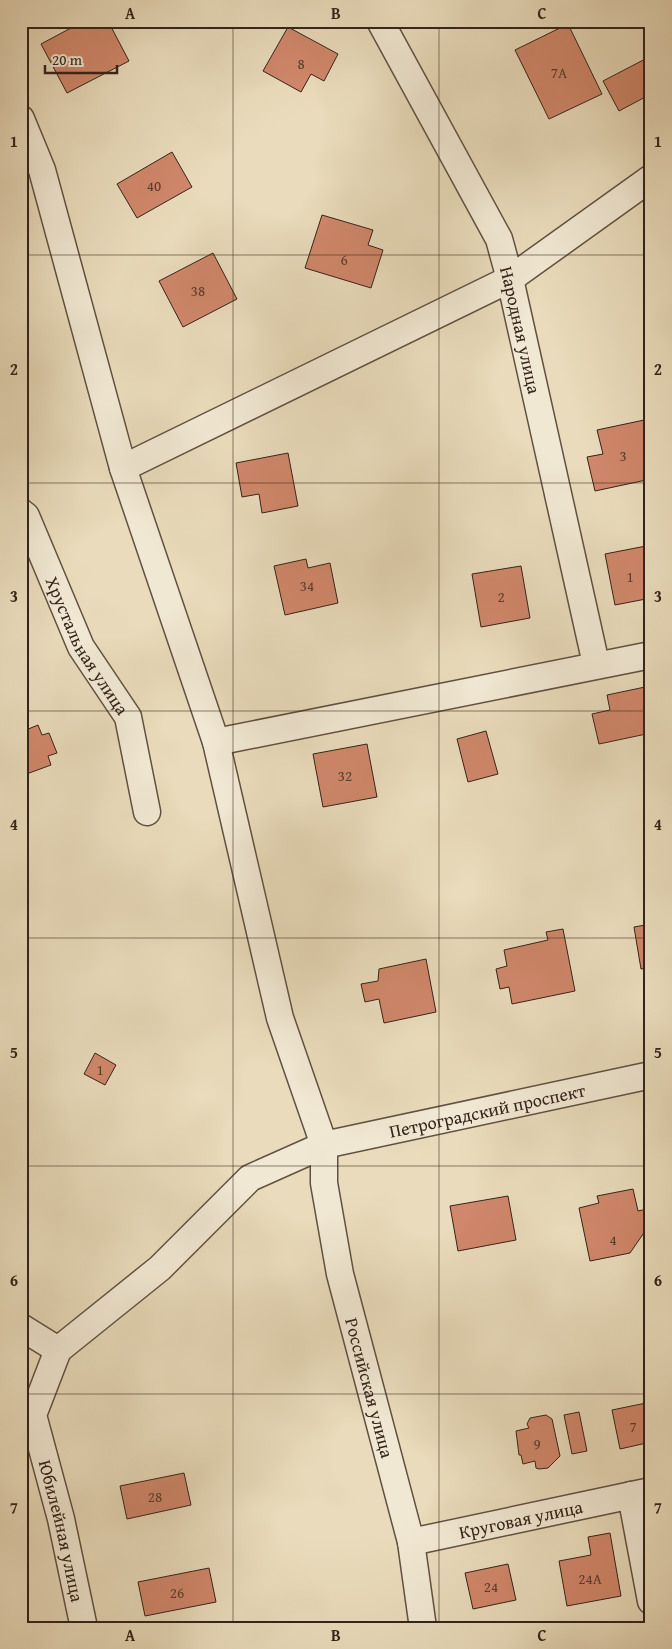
<svg xmlns="http://www.w3.org/2000/svg" width="672" height="1649" font-family="'Gentium Book Plus',serif">
  <style>
    .building { fill: #d0876b; stroke: #34231a }
    .lines { fill: none; stroke-linecap: round; stroke-linejoin: round }
    .minor-casing { stroke: #615142; stroke-width: 29 }
    .minor { stroke: #f1e8d3; stroke-width: 26 }
    .grid { fill: none; stroke: #34231a; stroke-width: 1; stroke-opacity: 0.55 }
    .labels { text-anchor: middle; dominant-baseline: central; stroke-width: 4; stroke-linejoin: round; paint-order: stroke }
    .number-label { font-size: 15px; fill: #5b3c2e }
    .street-label { font-size: 18px; fill: #34231a; stroke: #f1e8d3 }
    .neatline { fill: none; stroke: #34231a; stroke-width: 2 }
    .grid-label { font-size: 16px; text-anchor: middle; font-weight: bold; fill: #34231a }
  </style>
  <rect width="100%" height="100%" fill="#e9dbbb"/>
  <filter id="stains"><feTurbulence type="fractalNoise" baseFrequency=".004" numOctaves="4"/><feColorMatrix values="0 0 0 0 .2 0 0 0 0 .09 0 0 0 0 .02 0 0 0 .5 -.17"/></filter>
  <radialGradient id="worn" r=".72"><stop offset=".6" stop-color="#630" stop-opacity="0"/><stop offset="1" stop-color="#630" stop-opacity=".3"/></radialGradient>
  <g class="building">
    <polygon points="84,21 108,21 129,61 67,93 41,44"/>
    <polygon points="568,24 602,94 549,119 515,50"/>
    <polygon points="288,27 338,54 324,81 311,74 301,92 263,71"/>
    <polygon points="651,56 651,94 619,111 603,81"/>
    <polygon points="172,152 192,187 137,218 117,184"/>
    <polygon points="322,215 373,230 368,245 383,250 371,288 305,268"/>
    <polygon points="213,253 237,299 183,327 159,281"/>
    <polygon points="649,419 651,428 651,479 595,491 587,457 603,454 597,430"/>
    <polygon points="288,453 298,506 262,513 259,494 242,497 236,463"/>
    <polygon points="651,545 651,598 615,605 605,554"/>
    <polygon points="306,559 308,568 330,563 338,603 285,615 274,566"/>
    <polygon points="521,566 530,618 481,627 472,574"/>
    <polygon points="645,687 651,716 651,733 599,744 592,714 610,710 607,695"/>
    <polygon points="38,725 42,735 49,733 57,753 48,756 51,765 21,776 21,732"/>
    <polygon points="486,731 498,774 468,782 457,739"/>
    <polygon points="367,744 377,797 323,807 313,754"/>
    <polygon points="651,924 651,967 641,969 634,927"/>
    <polygon points="563,929 575,991 512,1004 509,987 500,989 496,969 507,966 504,950 548,940 546,932"/>
    <polygon points="426,959 436,1012 384,1023 379,999 365,1002 361,984 378,981 379,969"/>
    <polygon points="95,1053 116,1065 105,1085 84,1074"/>
    <polygon points="633,1189 638,1211 647,1209 650,1224 630,1253 590,1261 579,1208 599,1203 597,1196"/>
    <polygon points="508,1196 516,1240 458,1251 450,1206"/>
    <polygon points="651,1402 651,1442 620,1449 612,1410"/>
    <polygon points="579,1412 587,1451 572,1454 564,1415"/>
    <polygon points="546,1415 552,1419 560,1456 548,1468 539,1469 536,1468 535,1461 523,1464 521,1455 519,1455 516,1431 529,1428 527,1424 530,1418"/>
    <polygon points="184,1473 191,1505 127,1519 120,1486"/>
    <polygon points="610,1533 621,1596 567,1606 559,1561 591,1555 588,1537"/>
    <polygon points="508,1564 516,1600 473,1609 465,1573"/>
    <polygon points="209,1568 216,1602 145,1616 138,1582"/>
  </g>
  <g class="lines">
    <defs>
      <g id="minor">
        <path id="s1" d="M380 21 499 239 510 279 596 664"/>
        <path id="s2" d="M21 119 42 170 123 468 216 742 280 1018 324 1145V1183L340 1274 411 1542 423 1628"/>
        <polyline points="123,468 510,279 651,178"/>
        <path id="s3" d="M21 512 26 516 81 647 128 717 147 812"/>
        <polyline points="216,742 651,655"/>
        <polyline points="21,1327 58,1350"/>
        <path id="s4" d="M58 1350 160 1268 250 1178 324 1145 651 1075"/>
        <path id="s5" d="M58 1350 33 1415 61 1519 84 1628"/>
        <polyline points="631,1495 651,1601"/>
        <path id="s6" d="M411 1542 651 1491"/>
      </g>
    </defs>
    <use href="#minor" class="minor-casing"/>
    <use href="#minor" class="minor"/>
  </g>
  <path class="grid" d="M233 21V1628M439 21V1628M21 255H651M21 483H651M21 711H651M21 938H651M21 1166H651M21 1394H651"/>
  <g class="labels">
    <g class="number-label">
      <text x="301" y="63">8</text>
      <text x="559" y="72">7А</text>
      <text x="154" y="185">40</text>
      <text x="344" y="259">6</text>
      <text x="198" y="290">38</text>
      <text x="623" y="455">3</text>
      <text x="630" y="576">1</text>
      <text x="307" y="585">34</text>
      <text x="501" y="596">2</text>
      <text x="345" y="775">32</text>
      <text x="100" y="1069">1</text>
      <text x="613" y="1239">4</text>
      <text x="633" y="1426">7</text>
      <text x="537" y="1443">9</text>
      <text x="155" y="1496">28</text>
      <text x="590" y="1578">24А</text>
      <text x="491" y="1586">24</text>
      <text x="177" y="1592">26</text>
    </g>
    <g class="street-label">
      <text stroke="none"><textPath href="#s1" startOffset="342">Народная улица</textPath></text>
      <text stroke="none"><textPath href="#s3" startOffset="150">Хрустальная улица</textPath></text>
      <text stroke="none"><textPath href="#s4" startOffset="506">Петроградский проспект</textPath></text>
      <text stroke="none"><textPath href="#s2" startOffset="1319">Российская улица</textPath></text>
      <text stroke="none"><textPath href="#s6" startOffset="112">Круговая улица</textPath></text>
      <text stroke="none"><textPath href="#s5" startOffset="189">Юбилейная улица</textPath></text>
    </g>
  </g>
  <rect width="672" height="1649" fill="none" stroke="#e9dbbb" stroke-width="55"/>
  <path d="M45 65v8h72v-8" fill="none" stroke="#34231a" stroke-width="2.5"/>
  <text x="52" y="65" font-size="15" fill="#34231a" stroke="#f1e8d3" stroke-width="4" paint-order="stroke">20 m</text>
  <rect x="28" y="28" width="616" height="1594" class="neatline"/>
  <g class="grid-label">
    <text x="130" y="19">A</text>
    <text x="336" y="19">B</text>
    <text x="542" y="19">C</text>
    <text x="14" y="147">1</text>
    <text x="658" y="147">1</text>
    <text x="14" y="375">2</text>
    <text x="658" y="375">2</text>
    <text x="14" y="602">3</text>
    <text x="658" y="602">3</text>
    <text x="14" y="830">4</text>
    <text x="658" y="830">4</text>
    <text x="14" y="1058">5</text>
    <text x="658" y="1058">5</text>
    <text x="14" y="1286">6</text>
    <text x="658" y="1286">6</text>
    <text x="14" y="1513">7</text>
    <text x="658" y="1513">7</text>
    <text x="130" y="1641">A</text>
    <text x="336" y="1641">B</text>
    <text x="542" y="1641">C</text>
  </g>
  <rect width="100%" height="100%" filter="url(#stains)"/>
  <rect width="100%" height="100%" fill="url(#worn)"/>
</svg>
